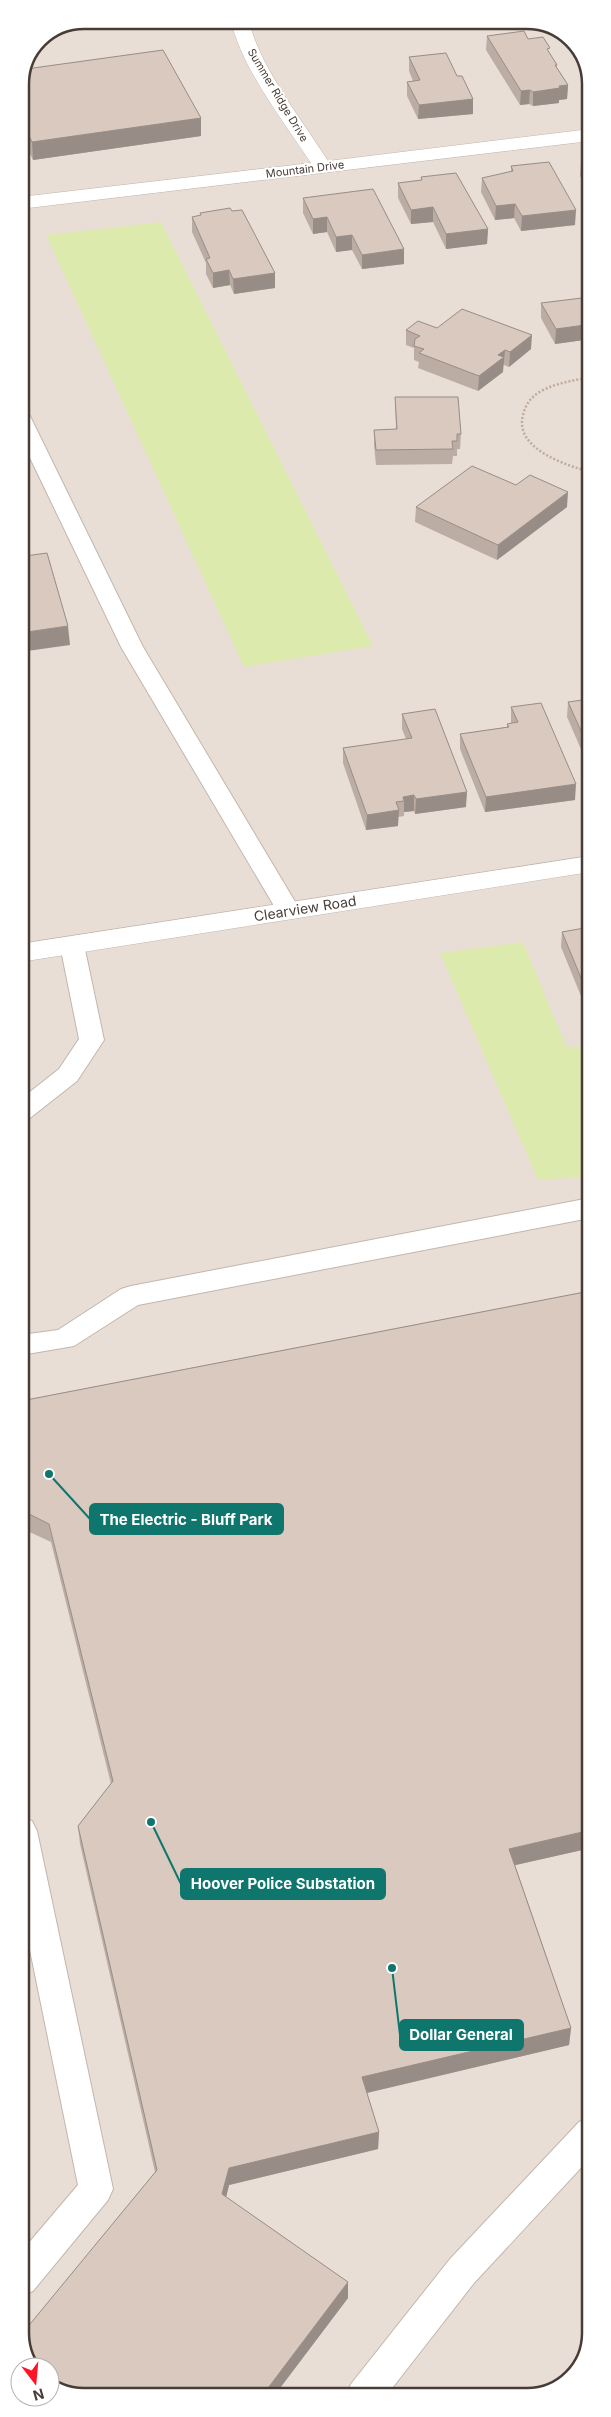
<svg xmlns="http://www.w3.org/2000/svg" width="611" height="2417" font-family="Inter,sans-serif">
  <style>
    .residential { fill: #e8ded5 }
    .green { fill: #ddeaae }
    .lines { fill: none; stroke-linecap: round; stroke-linejoin: round }
    .service-casing { stroke: #c3b6ac; stroke-width: 2 }
    .minor-casing { stroke: #c3b6ac; stroke-width: 1 }
    .path { stroke: #c3ab9a; stroke-width: 2.5; stroke-dasharray: 2 2; stroke-linecap: butt }
    .service { fill: #fff; fill-rule: evenodd }
    .minor { fill: #fff; fill-rule: evenodd }
    .wall { fill: #bbada4 }
    .shaded-wall { fill: #988d86 }
    .building { fill: #d9c9bf; stroke: #988d86 }
    .labels { text-anchor: middle; dominant-baseline: central; stroke-width: 4; stroke-linejoin: round; paint-order: stroke }
    .far-street-label { font-size: 11px; fill: #483c36; stroke: #fff }
    .street-label { font-size: 14px; fill: #483c36; stroke: #fff }
    .rim { fill: none; stroke: #483c36; stroke-width: 2.5 }
    .leader { fill: none; stroke: #0f766e; stroke-width: 2 }
    .callout-dot { fill: #0f766e; stroke: #fff; stroke-width: 2 }
    .callout { fill: #0f766e; stroke: #0f766e; stroke-width: 2 }
    .callout-label { font-size: 15px; text-anchor: middle; font-weight: bold; fill: #fff }
  </style>
  <rect width="100%" height="100%" fill="#f4ede7"/>
  <polygon class="residential" points="84,20 535,21 572,39 590,72 591,2333 575,2375 539,2396 80,2397 50,2367 21,2345 20,84 39,39"/>
  <g class="green">
    <polygon points="161,222 373,646 244,667 46,235"/>
    <polygon points="523,942 566,1046 590,1049 590,1176 538,1180 440,953"/>
  </g>
  <g class="lines">
    <defs>
      <g id="service">
        <polygon points="20,410 27,412 30,416 143,647 300,910 296,916 288,918 280,916 121,647 20,437"/>
        <polygon points="72,937 81,939 84,945 104,1040 77,1081 30,1118 21,1121 21,1099 59,1069 79,1039 60,945 63,939"/>
        <polygon points="590,1198 590,1218 138,1305 74,1346 21,1355 21,1335 58,1330 121,1289 131,1286"/>
        <polygon points="21,1818 32,1821 37,1831 113,2189 108,2200 33,2291 21,2296 21,2252 78,2185 21,1906"/>
        <polygon points="591,2117 591,2157 474,2283 386,2396 346,2396 351,2384 450,2259 579,2122"/>
      </g>
      <g id="minor">
        <path d="M231 20H249C258 65 303 121 328 161L590 129V141L20 209V197L311 163C285 123 240 66 231 20Z"/>
        <polygon points="590,856 590,872 20,962 20,944"/>
      </g>
    </defs>
    <use href="#service" class="service-casing"/>
    <use href="#minor" class="minor-casing"/>
    <path class="path" d="M590 377C572 381 554 383 538 393 530 398 525 406 523 415 514 449 566 465 590 472"/>
    <use href="#service" class="service"/>
    <use href="#minor" class="minor"/>
  </g>
  <g class="wall">
    <polygon points="84,20 150,20 103,29 96,21"/>
    <polygon points="487,36 528,39 557,65 557,68 568,85 567,99 559,100 559,103 533,106 529,104 520,105 486,50"/>
    <polygon points="409,57 473,114 418,119 407,96 407,82 413,81 409,71"/>
    <polygon points="584,62 590,72 590,84 583,74"/>
    <polygon points="20,84 201,118 201,136 33,160 20,132"/>
    <polygon points="590,161 590,193 580,176 581,162"/>
    <polygon points="511,166 575,225 521,231 514,218 495,220 481,192 482,178 511,172"/>
    <polygon points="421,177 488,229 487,244 446,249 433,222 411,224 398,198 398,183 421,180"/>
    <polygon points="303,198 404,264 362,269 352,250 336,252 327,232 313,234 303,213"/>
    <polygon points="200,213 275,273 275,288 234,294 230,285 213,288 206,274 206,263 192,232 192,217 200,216"/>
    <polygon points="590,297 590,351 584,340 555,344 541,318 541,303"/>
    <polygon points="437,328 531,349 509,367 504,365 503,365 503,372 478,391 418,368 419,362 414,360 414,348 406,345 406,330"/>
    <polygon points="395,397 461,434 460,449 457,449 457,456 453,456 452,464 376,465 374,445 374,430 396,430"/>
    <polygon points="416,507 567,507 497,560 415,522"/>
    <polygon points="590,699 590,770 567,717 568,702"/>
    <polygon points="511,707 575,800 485,812 460,749 460,734 507,727 507,724 511,723"/>
    <polygon points="402,714 466,807 415,814 414,811 404,812 404,816 398,817 398,826 366,830 343,763 343,748 406,739 402,729"/>
    <polygon points="590,927 590,1005 585,1006 561,947 562,932"/>
    <polygon points="590,1291 591,1848 515,1865 571,2028 569,2045 367,2093 379,2132 378,2149 229,2185 226,2197 348,2298 274,2396 80,2397 155,2172 80,1844 78,1826 111,1784 51,1542 21,1528 21,1401"/>
  </g>
  <g class="shaded-wall">
    <polygon points="84,20 96,20 96,21 67,27"/>
    <polygon points="102,20 150,20 103,29"/>
    <polygon points="568,85 567,99 559,100 559,103 533,106 533,92 559,86"/>
    <polygon points="530,90 529,104 520,105 521,91"/>
    <polygon points="473,99 473,114 418,119 419,105"/>
    <polygon points="201,118 201,136 33,160 32,142"/>
    <polygon points="515,204 514,218 495,220 496,206"/>
    <polygon points="433,207 433,222 411,224 411,210"/>
    <polygon points="576,210 575,225 521,231 522,216"/>
    <polygon points="327,217 327,232 313,234 313,219"/>
    <polygon points="488,229 487,244 446,249 446,234"/>
    <polygon points="352,235 352,250 336,252 336,237"/>
    <polygon points="404,249 404,264 362,269 362,255"/>
    <polygon points="229,270 230,285 213,288 213,273"/>
    <polygon points="275,273 275,288 234,294 233,279"/>
    <polygon points="585,325 584,340 555,344 556,329"/>
    <polygon points="532,335 531,349 509,367 510,352"/>
    <polygon points="505,350 503,372 478,391 479,376 498,355"/>
    <polygon points="22,464 24,483 20,484 20,465"/>
    <polygon points="20,486 25,486 27,505 20,506"/>
    <polygon points="568,492 567,507 497,560 498,545"/>
    <polygon points="68,626 70,645 20,652 20,633"/>
    <polygon points="576,784 575,800 485,812 486,797"/>
    <polygon points="467,792 466,807 415,814 416,799"/>
    <polygon points="414,795 414,811 404,812 404,801 403,797"/>
    <polygon points="399,810 398,826 366,830 367,815"/>
    <polygon points="586,990 590,990 590,1005 585,1006"/>
    <polygon points="591,1830 591,1848 507,1867 509,1849"/>
    <polygon points="571,2028 569,2045 362,2094 362,2077"/>
    <polygon points="379,2132 378,2149 229,2185 223,2210 222,2194 229,2168"/>
    <polygon points="348,2282 348,2298 274,2396 262,2396"/>
  </g>
  <g class="building">
    <polygon points="524,31 528,39 543,37 550,48 547,49 557,65 555,65 568,85 559,86 560,88 533,92 530,90 521,91 487,36"/>
    <polygon points="163,50 201,118 32,142 20,117 20,84 26,69"/>
    <polygon points="446,53 457,76 462,76 473,99 419,105 407,82 420,80 409,57"/>
    <polygon points="590,161 590,177 581,162"/>
    <polygon points="549,162 576,210 522,216 515,204 496,206 482,178 513,171 511,166"/>
    <polygon points="456,173 488,229 446,234 433,207 411,210 398,183 422,180 421,177"/>
    <polygon points="373,189 404,249 362,255 352,235 336,237 327,217 313,219 303,198"/>
    <polygon points="230,208 232,211 242,210 275,273 233,279 229,270 213,273 206,259 210,258 192,217 201,215 200,213"/>
    <polygon points="590,297 590,334 585,325 556,329 541,303"/>
    <polygon points="462,309 532,335 510,352 505,350 498,355 504,357 479,376 419,353 424,349 414,346 415,339 420,336 406,330 418,321 437,328"/>
    <polygon points="395,397 458,397 461,434 457,434 457,441 452,441 453,449 376,450 374,430 397,429"/>
    <polygon points="20,457 22,464 20,465"/>
    <polygon points="472,466 516,485 530,475 568,492 498,545 416,507"/>
    <polygon points="20,472 21,472 25,486 20,486"/>
    <polygon points="20,540 25,556 47,553 68,626 20,633"/>
    <polygon points="590,699 590,751 568,702"/>
    <polygon points="541,703 576,784 486,797 460,734 509,727 507,724 518,722 511,707"/>
    <polygon points="435,709 467,792 416,799 414,795 403,797 404,801 396,802 399,810 367,815 343,748 412,738 402,714"/>
    <polygon points="590,927 590,990 586,990 562,932"/>
    <polygon points="590,1291 591,1830 509,1849 571,2028 362,2077 379,2132 229,2168 222,2194 348,2282 262,2396 80,2397 50,2384 50,2367 34,2367 21,2345 21,2335 157,2170 78,1826 113,1781 49,1524 21,1510 21,1401"/>
  </g>
  <g class="labels">
    <g class="far-street-label">
      <text transform="translate(278 95) rotate(59)">Summer Ridge Drive</text>
      <text transform="translate(305 169) rotate(-7)">Mountain Drive</text>
    </g>
    <g class="street-label">
      <text transform="translate(305 908) rotate(-9)">Clearview Road</text>
    </g>
  </g>
  <path d="M0 0H611V2417H0ZM84 29H527A55 55 0 0 1 582 84V2333A55 55 0 0 1 527 2388H84A55 55 0 0 1 29 2333V84A55 55 0 0 1 84 29Z" fill="#fff" fill-rule="evenodd"/>
  <path class="rim" d="M84 29H527A55 55 0 0 1 582 84V2333A55 55 0 0 1 527 2388H84A55 55 0 0 1 29 2333V84A55 55 0 0 1 84 29Z"/>
  <path class="leader" d="M49 1474L90 1519M151 1822L181 1884M392 1968L400 2035"/>
  <g class="callout-dot">
    <circle cx="49" cy="1474" r="5"/>
    <circle cx="151" cy="1822" r="5"/>
    <circle cx="392" cy="1968" r="5"/>
  </g>
  <g class="callout">
    <rect x="90" y="1504" width="193" height="30" rx="5"/>
    <rect x="181" y="1869" width="204" height="30" rx="5"/>
    <rect x="400" y="2020" width="123" height="30" rx="5"/>
  </g>
  <g class="callout-label">
    <text x="186" y="1525">The Electric - Bluff Park</text>
    <text x="283" y="1889">Hoover Police Substation</text>
    <text x="461" y="2040">Dollar General</text>
  </g>
  <g transform="translate(35 2382) rotate(164)"><circle r="24" fill="#ffffff" stroke="#b6b1af"/>
  <path d="M0-4L9 19L0 12L-9 19Z" fill="#ff1327"/>
  <text y="-8" font-size="14" font-weight="bold" text-anchor="middle" fill="#483c36">N</text>
  </g>
</svg>
